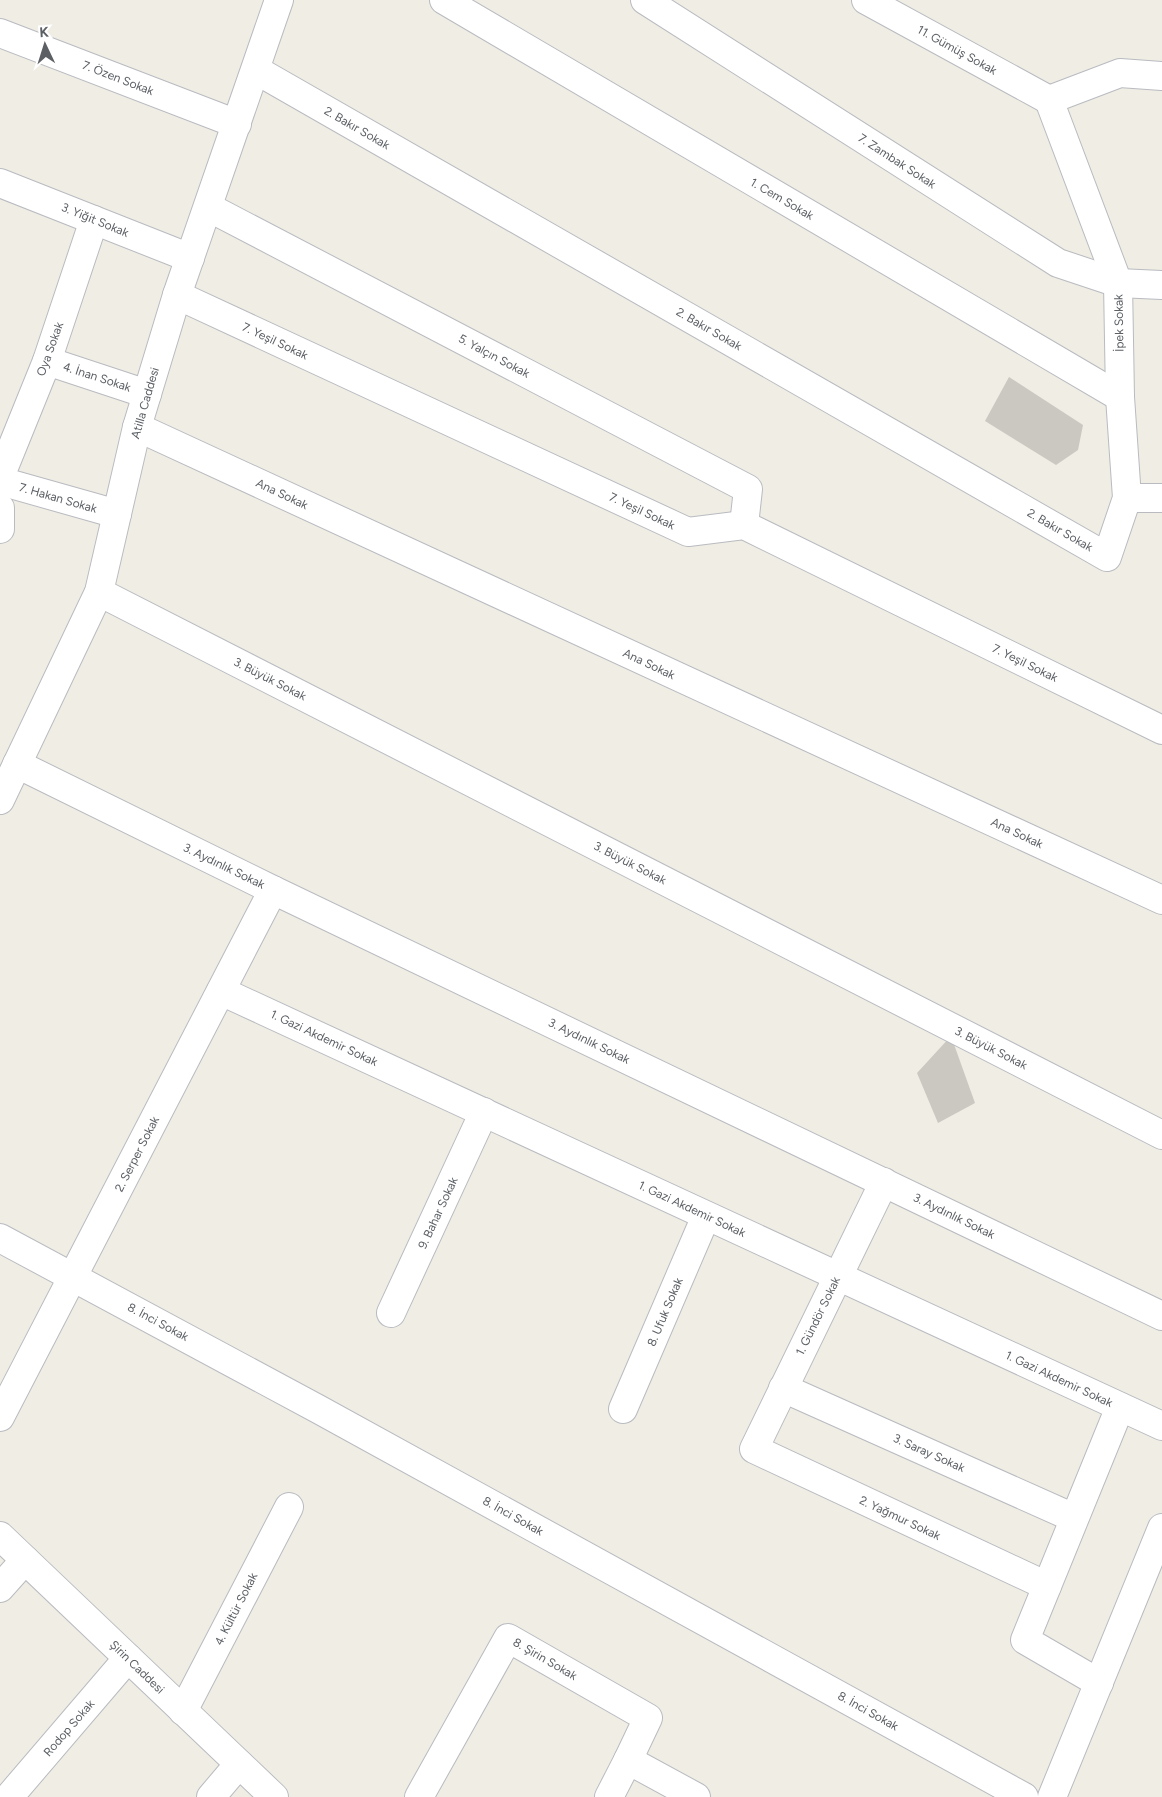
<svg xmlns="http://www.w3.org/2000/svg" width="1162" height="1797" font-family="Figtree,sans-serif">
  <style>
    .building { fill: #cac8c1 }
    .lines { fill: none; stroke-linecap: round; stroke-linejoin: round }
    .minor-casing { stroke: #b9bbc0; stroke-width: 30 }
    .minor { stroke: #fff; stroke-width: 28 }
    .labels { text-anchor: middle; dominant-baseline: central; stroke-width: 4; stroke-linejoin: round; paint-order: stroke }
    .street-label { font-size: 12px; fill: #5c6065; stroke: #fff }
  </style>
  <rect width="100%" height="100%" fill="#efede4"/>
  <g class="building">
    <polygon points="1009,377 1083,425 1078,450 1056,465 985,421"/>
    <polygon points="951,1036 975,1103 938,1123 917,1073"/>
  </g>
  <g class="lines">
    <defs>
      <g id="minor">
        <polyline points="444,0 1120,397"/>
        <polyline points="645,0 1058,263 1118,283 1162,285"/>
        <polyline points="866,0 1049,100"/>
        <polyline points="0,33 237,124"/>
        <polyline points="256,70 1107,557 1127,498 1120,397 1118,283 1049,100"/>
        <polyline points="1049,100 1120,73 1162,76"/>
        <polyline points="0,183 190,258"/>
        <polyline points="208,207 748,489 744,525"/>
        <polyline points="177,295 688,532 744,525 1162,730"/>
        <polyline points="47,361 147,394"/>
        <polyline points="137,427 1162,900"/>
        <polyline points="0,477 47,361 94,220"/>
        <polyline points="0,481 117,514"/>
        <polyline points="1127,498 1162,498"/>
        <polyline points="0,508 0,529"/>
        <polyline points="99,592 1162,1135"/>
        <polyline points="17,764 273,890 1162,1316"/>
        <polyline points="0,800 99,592 137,427 177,295 279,0"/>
        <polyline points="221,991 1162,1426"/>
        <polyline points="884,1182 754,1449 1047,1586"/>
        <polyline points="0,1238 318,1409 1024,1797"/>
        <polyline points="391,1313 484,1112"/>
        <polyline points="783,1388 1074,1518"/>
        <polyline points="623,1409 706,1216"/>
        <polyline points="0,1417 273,890"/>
        <polyline points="0,1536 274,1797"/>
        <polyline points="0,1588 25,1560"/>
        <polyline points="1099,1683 1025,1640 1120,1407"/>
        <polyline points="183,1711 289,1507"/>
        <polyline points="9,1797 128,1658"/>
        <polyline points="211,1797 239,1764"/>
        <polyline points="419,1797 508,1638 648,1718 628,1760"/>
        <polyline points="609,1797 628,1760 696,1797"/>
        <polyline points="1052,1797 1162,1528"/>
      </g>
    </defs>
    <use href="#minor" class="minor-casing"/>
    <use href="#minor" class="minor"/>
  </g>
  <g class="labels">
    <g class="street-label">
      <text transform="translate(957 50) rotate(29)">11. Gümüş Sokak</text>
      <text transform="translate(118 78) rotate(21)">7. Özen Sokak</text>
      <text transform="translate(357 128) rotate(30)">2. Bakır Sokak</text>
      <text transform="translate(897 161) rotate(33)">7. Zambak Sokak</text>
      <text transform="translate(782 199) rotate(30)">1. Cem Sokak</text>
      <text transform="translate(95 220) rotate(22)">3. Yiğit Sokak</text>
      <text transform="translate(1119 323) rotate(-91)">İpek Sokak</text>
      <text transform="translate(709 329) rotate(30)">2. Bakır Sokak</text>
      <text transform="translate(275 341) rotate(25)">7. Yeşil Sokak</text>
      <text transform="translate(50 349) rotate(-70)">Oya Sokak</text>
      <text transform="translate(494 356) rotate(28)">5. Yalçın Sokak</text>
      <text transform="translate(97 377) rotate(18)">4. İnan Sokak</text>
      <text transform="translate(145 403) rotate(-74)">Atilla Caddesi</text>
      <text transform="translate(282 494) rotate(25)">Ana Sokak</text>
      <text transform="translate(58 498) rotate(16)">7. Hakan Sokak</text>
      <text transform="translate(642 511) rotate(25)">7. Yeşil Sokak</text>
      <text transform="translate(1060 530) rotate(30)">2. Bakır Sokak</text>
      <text transform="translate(1025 663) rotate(26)">7. Yeşil Sokak</text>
      <text transform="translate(649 664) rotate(25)">Ana Sokak</text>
      <text transform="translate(270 679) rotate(27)">3. Büyük Sokak</text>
      <text transform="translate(1017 833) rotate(25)">Ana Sokak</text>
      <text transform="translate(630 863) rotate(27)">3. Büyük Sokak</text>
      <text transform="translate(224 866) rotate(26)">3. Aydınlık Sokak</text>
      <text transform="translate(324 1038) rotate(25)">1. Gazi Akdemir Sokak</text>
      <text transform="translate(589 1041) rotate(26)">3. Aydınlık Sokak</text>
      <text transform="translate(991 1048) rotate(27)">3. Büyük Sokak</text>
      <text transform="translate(137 1154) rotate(-63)">2. Serper Sokak</text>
      <text transform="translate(692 1209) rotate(25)">1. Gazi Akdemir Sokak</text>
      <text transform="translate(438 1213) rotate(-65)">9. Bahar Sokak</text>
      <text transform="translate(954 1216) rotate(26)">3. Aydınlık Sokak</text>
      <text transform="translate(665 1312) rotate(-67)">8. Ufuk Sokak</text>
      <text transform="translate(818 1316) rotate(-64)">1. Gündör Sokak</text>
      <text transform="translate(158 1322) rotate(28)">8. İnci Sokak</text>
      <text transform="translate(1059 1379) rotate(25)">1. Gazi Akdemir Sokak</text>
      <text transform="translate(929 1453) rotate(24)">3. Saray Sokak</text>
      <text transform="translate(513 1516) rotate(29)">8. İnci Sokak</text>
      <text transform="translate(900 1518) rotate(25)">2. Yağmur Sokak</text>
      <text transform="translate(236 1609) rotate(-63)">4. Kültür Sokak</text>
      <text transform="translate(545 1659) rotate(30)">8. Şirin Sokak</text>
      <text transform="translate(137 1667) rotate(44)">Şirin Caddesi</text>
      <text transform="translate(868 1711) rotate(29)">8. İnci Sokak</text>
      <text transform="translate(69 1728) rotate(-49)">Rodop Sokak</text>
    </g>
  </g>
  <g transform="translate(45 45) rotate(356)" stroke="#ffffff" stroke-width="4" paint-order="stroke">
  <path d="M0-4L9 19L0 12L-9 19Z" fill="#5c6065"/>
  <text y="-8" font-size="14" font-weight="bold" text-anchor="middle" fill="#5c6065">K</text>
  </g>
</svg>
